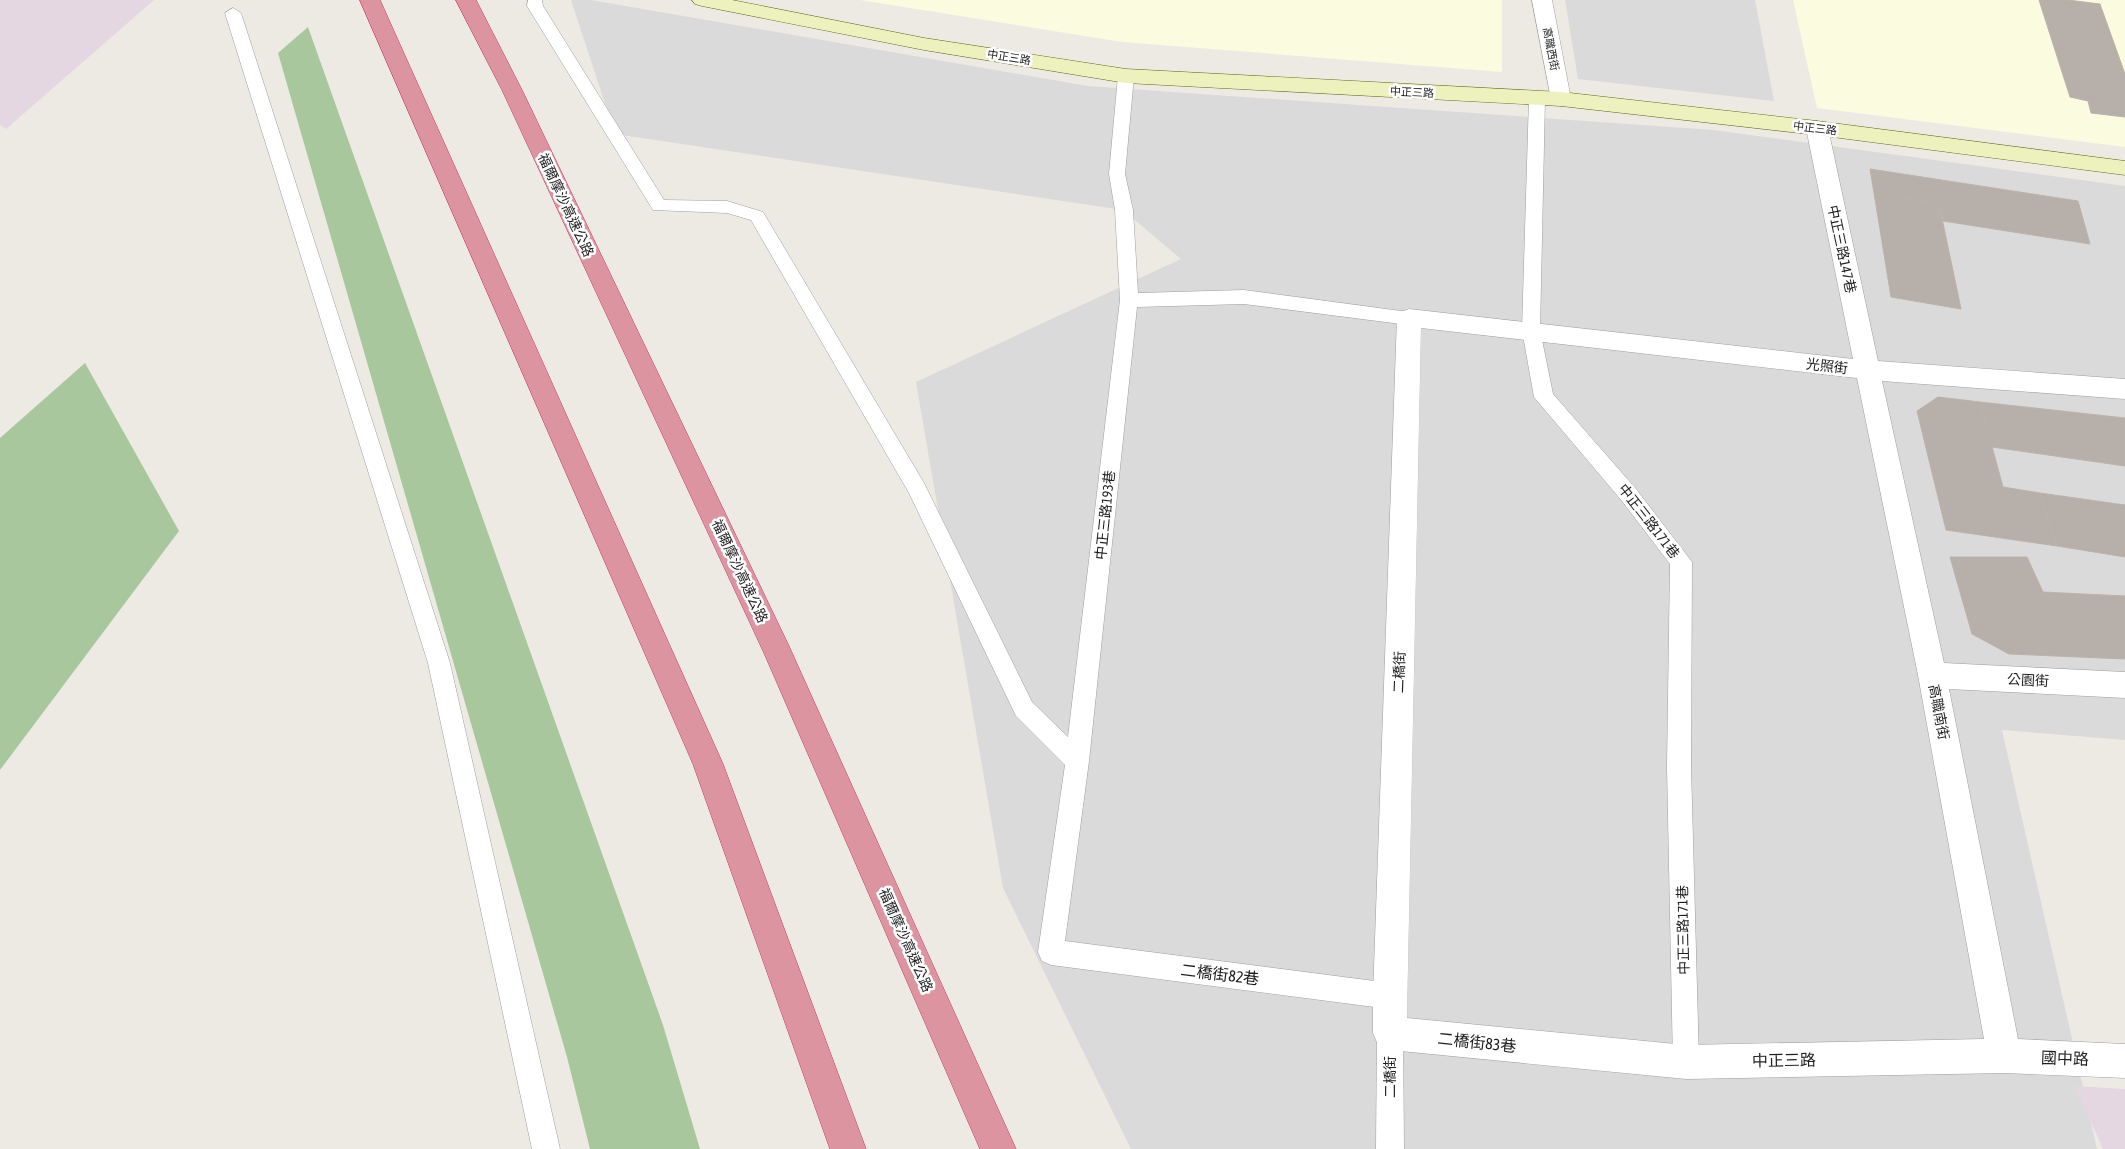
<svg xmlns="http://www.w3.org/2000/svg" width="2125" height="1149" font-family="'Asap Condensed','Noto Sans TC',sans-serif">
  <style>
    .residential { fill: #dbdada }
    .industrial { fill: #e5d7e2 }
    .education { fill: #fafbdf }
    .forest { fill: #a9c79d }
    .building { fill: #b6afaa; stroke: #bdb2a8 }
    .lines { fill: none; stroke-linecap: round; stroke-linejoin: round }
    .lane-casing { stroke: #9e9e9e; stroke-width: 1 }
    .street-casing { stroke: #9e9e9e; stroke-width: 1 }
    .secondary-casing { stroke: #5b6611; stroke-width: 1 }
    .highway-casing { stroke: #c33964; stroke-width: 1 }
    .lane { fill: #fff; fill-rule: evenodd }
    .street { fill: #fff; fill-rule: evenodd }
    .secondary { fill: #edf1bd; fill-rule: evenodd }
    .highway { fill: #db94a0; fill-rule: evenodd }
    .labels { text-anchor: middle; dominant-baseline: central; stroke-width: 5; stroke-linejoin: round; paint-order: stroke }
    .far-street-label { font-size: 11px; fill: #1d1d1d; stroke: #fff }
    .street-label { font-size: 14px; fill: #1d1d1d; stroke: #fff }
    .near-street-label { font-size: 16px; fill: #1d1d1d; stroke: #fff }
  </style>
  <rect width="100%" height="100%" fill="#edeae4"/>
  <g class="residential">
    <polygon points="571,0 591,0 1088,86 1714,130 2125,186 2125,740 2002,730 2097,1149 1131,1149 1003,888 916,382 1181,259 1123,210 615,134"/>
    <polygon points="1565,0 1755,0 1774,101 1578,79"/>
  </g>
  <g class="industrial">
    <polygon points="0,0 154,0 6,129 0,125"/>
    <polygon points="2075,1086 2125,1089 2125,1149 2103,1149"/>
  </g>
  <g class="education">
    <polygon points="860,0 1502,0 1502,72 1122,42"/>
    <polygon points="1793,0 2125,0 2125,147 1817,108"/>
  </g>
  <g class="forest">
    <polygon points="308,27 663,1025 700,1149 590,1149 567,1057 278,53"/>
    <polygon points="85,363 179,531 0,770 0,438"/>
  </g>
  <g class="building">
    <polygon points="2039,0 2068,0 2100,4 2125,74 2125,117 2091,113 2088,101 2070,97"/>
    <polygon points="1870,169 2078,201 2090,244 1943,221 1939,204 1874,193"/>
    <polygon points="1874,193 1939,204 1961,309 1891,297"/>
    <polygon points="1938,397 1980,402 2003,487 2040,493 2057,546 1946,530 1917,411"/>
    <polygon points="1980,402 2125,418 2125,466 1992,447"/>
    <polygon points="2040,493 2125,505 2125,557 2057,546"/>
    <polygon points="1950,557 2027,557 2043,592 2125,596 2125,659 2009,654 1972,634"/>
  </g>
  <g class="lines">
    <defs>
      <g id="lane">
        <polygon points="528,0 542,0 543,6 664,200 727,201 763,212 924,483 1032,702 1068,737 1120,300 1115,210 1109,174 1118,76 1120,72 1132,72 1134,76 1125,174 1133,210 1138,293 1244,290 1416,313 1418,318 1416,323 1409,325 1244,304 1137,307 1089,761 1065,941 1390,983 1399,987 1403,996 1399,1005 1390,1009 1051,965 1042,961 1038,952 1065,765 1016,716 909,493 751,220 727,213 653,210 527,6"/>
        <polygon points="233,8 241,13 450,663 560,1149 532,1149 428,663 225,13"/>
        <polygon points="1537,93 1543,94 1545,98 1540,330 1553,394 1636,489 1692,562 1691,767 1699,1062 1695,1071 1686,1075 1677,1071 1673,1062 1667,767 1670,564 1622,501 1534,397 1522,330 1529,98 1531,94"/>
        <polygon points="1390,1020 1399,1024 1403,1033 1404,1149 1376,1149 1377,1033 1381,1024"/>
      </g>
      <g id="street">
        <polygon points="1532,0 1552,0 1571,99 1568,104 1561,106 1554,104 1551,99"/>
        <path d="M1817 121 1824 123 1828 128 1878 361 2125 379V399L1882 381 1944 663 2125 672V698L1949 689 2018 1039 2125 1044V1078L2004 1073 1686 1079 1390 1050 1378 1045 1373 1033V996L1397 318 1401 312 1409 309 1853 359 1806 128 1810 123ZM1421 328 1857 378 1918 675 1984 1039 1686 1045 1407 1018Z"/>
      </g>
      <polygon id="secondary" points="692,0 732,0 924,38 1126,69 1561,92 1817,121 2125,161 2125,175 1817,135 1561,106 1126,83 924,50 702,6 695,4"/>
      <g id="highway">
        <polygon points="360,0 380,0 723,764 866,1149 830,1149 693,764"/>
        <polygon points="456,0 476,0 522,90 788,644 1016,1149 980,1149 764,653 502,90"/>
      </g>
    </defs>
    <use href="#lane" class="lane-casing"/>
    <use href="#street" class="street-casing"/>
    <use href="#secondary" class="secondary-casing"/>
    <use href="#highway" class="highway-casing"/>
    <use href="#lane" class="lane"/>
    <use href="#street" class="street"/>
    <use href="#secondary" class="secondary"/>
    <use href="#highway" class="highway"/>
  </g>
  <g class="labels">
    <g class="far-street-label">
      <text transform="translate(1551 49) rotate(79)">高職西街</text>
      <text transform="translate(1009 57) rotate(9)">中正三路</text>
      <text transform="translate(1412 92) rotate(3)">中正三路</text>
      <text transform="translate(1815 128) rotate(7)">中正三路</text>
    </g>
    <g class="street-label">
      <text transform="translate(566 205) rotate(65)">福爾摩沙高速公路</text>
      <text transform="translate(1842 249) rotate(78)">中正三路147巷</text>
      <text transform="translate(1827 366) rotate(7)">光照街</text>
      <text transform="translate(1105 515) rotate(-84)">中正三路193巷</text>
      <text transform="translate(1649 521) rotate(52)">中正三路171巷</text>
      <text transform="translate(740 571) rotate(65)">福爾摩沙高速公路</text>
      <text transform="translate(1399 672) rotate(-88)">二橋街</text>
      <text transform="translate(2028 680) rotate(3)">公園街</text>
      <text transform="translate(1939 712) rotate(79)">高職南街</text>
      <text transform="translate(1683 930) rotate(-91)">中正三路171巷</text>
      <text transform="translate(906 940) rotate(66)">福爾摩沙高速公路</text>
      <text transform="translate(1390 1077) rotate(-90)">二橋街</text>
    </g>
    <g class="near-street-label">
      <text transform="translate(1220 974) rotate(7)">二橋街82巷</text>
      <text transform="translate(1477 1042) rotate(6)">二橋街83巷</text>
      <text transform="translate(2065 1058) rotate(2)">國中路</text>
      <text transform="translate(1784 1060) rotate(-1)">中正三路</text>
    </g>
  </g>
</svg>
